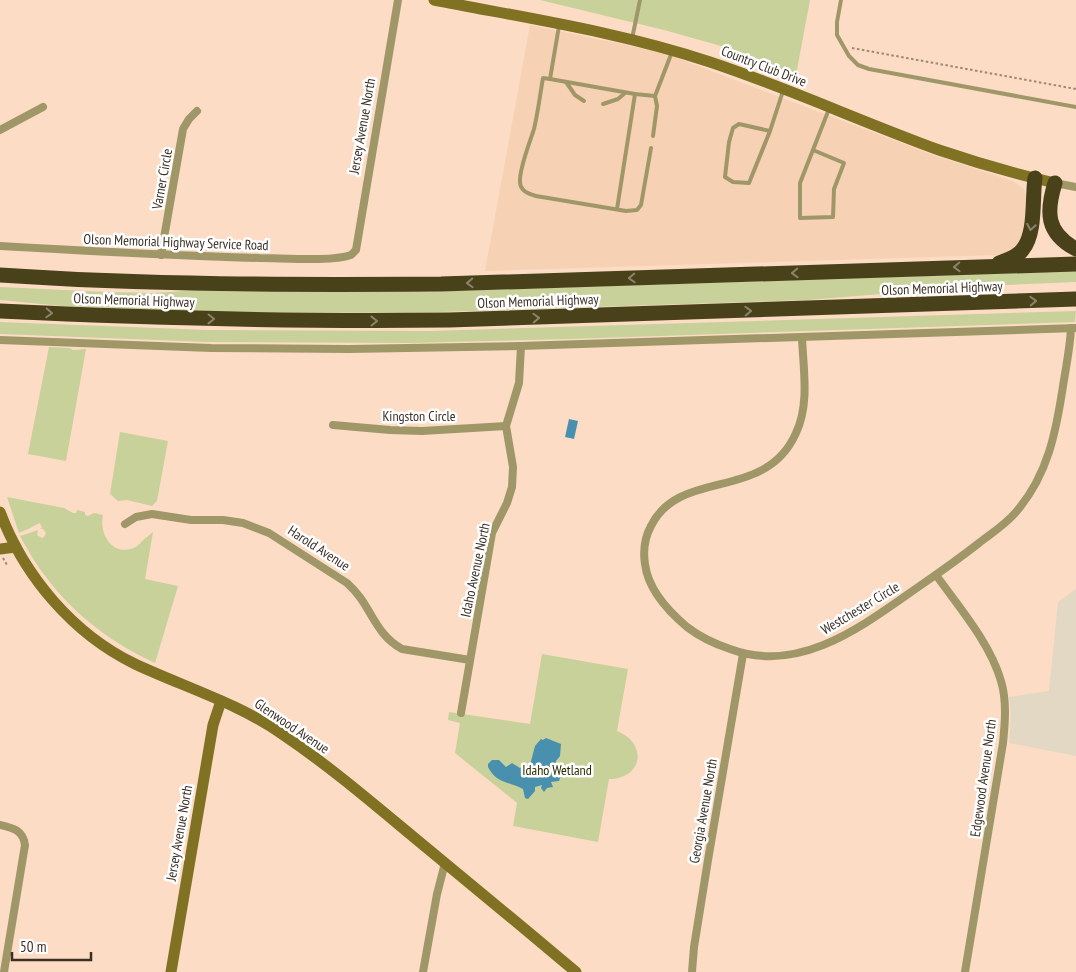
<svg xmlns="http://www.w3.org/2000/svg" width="1076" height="972" font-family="'PT Sans Narrow',sans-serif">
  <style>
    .built { fill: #f7d1b3 }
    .education { fill: #e3d8c3 }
    .green { fill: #c8d19a }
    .water { fill: #4990ae }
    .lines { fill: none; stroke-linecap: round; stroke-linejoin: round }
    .path { stroke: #9d8776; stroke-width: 2; stroke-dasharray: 2.5 2.5; stroke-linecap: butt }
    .lane { stroke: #a09768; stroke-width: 4 }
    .street { stroke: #a09768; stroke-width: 8 }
    .secondary { stroke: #807123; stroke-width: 11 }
    .highway { stroke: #49411a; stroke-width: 15 }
    .oneway { stroke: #89846a }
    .labels { text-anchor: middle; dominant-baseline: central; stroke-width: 5; stroke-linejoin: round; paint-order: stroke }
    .street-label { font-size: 14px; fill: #3c3026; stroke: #fff }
    .park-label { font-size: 14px; fill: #292e00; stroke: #fff }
  </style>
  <rect width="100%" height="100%" fill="#fcdcc4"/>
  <polygon class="built" points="530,25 664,53 933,155 1013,181 1024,189 1027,200 1025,233 1013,251 998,255 485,271"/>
  <polygon class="education" points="1076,589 1076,756 1009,743 1011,715 1009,697 1049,691 1058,602"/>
  <g class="green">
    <polygon points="540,0 810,0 796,75 721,46 664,30"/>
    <polygon points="1076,271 1076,282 980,286 808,300 408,313 217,312 62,306 0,300 0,287 107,292 153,293 200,290 420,292"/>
    <polygon points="1076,311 1075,322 570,339 410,343 208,342 0,334 0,322 209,330 429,331"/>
    <polygon points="49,347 70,348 73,350 86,349 66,461 28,454"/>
    <polygon points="120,432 168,441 157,501 152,506 127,500 118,501 110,494"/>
    <path d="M7 497 64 508 73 513H76L77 510 85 512V515L88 516 94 513 103 515C99 532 110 554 131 549 139 547 141 541 147 537 149 535 151 534 153 532L145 579 178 586 155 663C95 635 51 595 20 536L38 530 37 535 42 538 44 537 46 533 43 529H40L42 528 40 523C32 527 26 530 19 533Z"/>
    <path d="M542 654 628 669 617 731C648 743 643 779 609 779L598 842 513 826 517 803 455 753 460 723 448 720 449 712 530 724Z"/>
  </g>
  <g class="water">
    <polygon points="569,419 578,421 574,439 565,437"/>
    <path d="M546 738 561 744 560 756 556 761V766L562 768V772L559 781 551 782 553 787 547 788 544 792 541 788 542 785 535 787V791L528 799 525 798 523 789C508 781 497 784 488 767V764L492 760H499L506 767 512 763 520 768 526 764 530 765 535 746 541 739 543 740Z"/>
  </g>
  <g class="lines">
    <g class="path">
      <polyline points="852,48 1076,89"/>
      <polyline points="3,558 7,565"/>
    </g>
    <g class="lane">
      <polyline points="841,0 837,22 837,35 849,56 858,65 869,69 1076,107"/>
      <path d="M559 26 550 79 543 78C540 95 538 112 534 129 530 142 519 169 520 182 520 191 529 194 536 196L626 211 637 210 641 205 651 148"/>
      <polyline points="632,39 640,0"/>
      <polyline points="550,79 635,94 655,96"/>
      <polyline points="566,82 575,95 584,101"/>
      <polyline points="603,104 618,99 625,93"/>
      <polyline points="770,131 749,183 733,182 725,177 729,142 733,128 739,124 770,131 783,91"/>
      <polyline points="653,136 657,106 655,96 672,52"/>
      <polyline points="813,150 844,163 834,189 833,217 800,218 800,183 829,109"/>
      <polyline points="617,209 635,94"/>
    </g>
    <g class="street">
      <polyline points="0,130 43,107"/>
      <polyline points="1055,183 1076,187"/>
      <path d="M0 246C87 251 173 256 260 258 283 258 331 262 351 255L356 250 398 0"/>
      <polyline points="161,255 183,129 189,119 197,111"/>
      <path d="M802 337C803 367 810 404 796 433 789 449 776 463 760 471 724 490 672 483 651 526 645 537 643 551 645 564 648 589 668 611 687 627 700 637 715 644 730 649 803 676 867 622 924 583 943 570 961 557 979 543 992 533 1006 524 1016 512 1048 475 1056 432 1063 386 1066 367 1070 348 1071 328"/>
      <polyline points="0,340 211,348 349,349 521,346 1076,328"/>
      <polyline points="333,425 390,430 422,431 506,426"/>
      <path d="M125 524 136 517 152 514 191 520H223L243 523 269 533 347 583C372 605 373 633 402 649L470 660"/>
      <path d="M936 575C959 607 990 643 1001 681 1007 701 1005 723 1003 743L965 972"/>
      <polyline points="461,713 492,533 507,503 512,487 513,467 506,426 519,383 521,346"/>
      <path d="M0 825C13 828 23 830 25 845L4 972"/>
      <polyline points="423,972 437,894 445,863"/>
      <polyline points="692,972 694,947 708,860 743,654"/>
    </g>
    <g class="secondary">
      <path d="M434 0C526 18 620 32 710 62 788 88 862 122 939 150 977 163 1016 174 1055 183"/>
      <path d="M0 512C24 576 73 634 135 664 184 687 238 703 282 734 331 767 376 806 422 844 473 886 525 929 576 972"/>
      <polyline points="0,549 16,547"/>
      <polyline points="171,972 213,725 221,701"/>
    </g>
    <g class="highway">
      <path d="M1055 183C1046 212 1046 233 1076 249"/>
      <path d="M999 263C1007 260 1018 257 1023 249 1036 233 1032 199 1035 178"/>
      <path d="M0 275C147 285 294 285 441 284L1076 264"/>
      <path d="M0 311C150 318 299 322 449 320L1076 299"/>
    </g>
  </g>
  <defs><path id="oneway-chevron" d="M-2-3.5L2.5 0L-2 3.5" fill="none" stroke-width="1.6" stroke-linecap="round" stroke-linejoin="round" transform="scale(1.25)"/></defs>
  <g class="oneway">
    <use href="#oneway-chevron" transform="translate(1031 227) rotate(100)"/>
    <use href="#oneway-chevron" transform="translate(957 267) rotate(178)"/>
    <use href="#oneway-chevron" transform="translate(795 273) rotate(178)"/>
    <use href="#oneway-chevron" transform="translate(632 278) rotate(178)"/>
    <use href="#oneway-chevron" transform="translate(470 283) rotate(178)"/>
    <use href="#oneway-chevron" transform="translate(1033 301) rotate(-2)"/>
    <use href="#oneway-chevron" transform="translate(748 311) rotate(-2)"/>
    <use href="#oneway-chevron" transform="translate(49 313) rotate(3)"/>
    <use href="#oneway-chevron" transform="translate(536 318) rotate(-2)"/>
    <use href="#oneway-chevron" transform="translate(211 319) rotate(1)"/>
    <use href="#oneway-chevron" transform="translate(374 321) rotate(-1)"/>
  </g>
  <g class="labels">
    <g class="street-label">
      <text transform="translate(764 66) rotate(21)">Country Club Drive</text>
      <text transform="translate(362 126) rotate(-80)">Jersey Avenue North</text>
      <text transform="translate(162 179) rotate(-80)">Varner Circle</text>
      <text transform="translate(176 242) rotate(2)">Olson Memorial Highway Service Road</text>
      <text transform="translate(942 288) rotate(-2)">Olson Memorial Highway</text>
      <text transform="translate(134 300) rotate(2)">Olson Memorial Highway</text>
      <text transform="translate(538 301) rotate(-2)">Olson Memorial Highway</text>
      <text x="419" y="416">Kingston Circle</text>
      <text transform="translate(319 548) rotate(33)">Harold Avenue</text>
      <text transform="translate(475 570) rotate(-78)">Idaho Avenue North</text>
      <text transform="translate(860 608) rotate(-31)">Westchester Circle</text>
      <text transform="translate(292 726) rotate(34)">Glenwood Avenue</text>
      <text transform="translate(983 778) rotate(-82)">Edgewood Avenue North</text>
      <text transform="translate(703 811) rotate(-80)">Georgia Avenue North</text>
      <text transform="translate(179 833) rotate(-80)">Jersey Avenue North</text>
    </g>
    <g class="park-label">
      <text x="557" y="770">Idaho Wetland</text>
    </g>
  </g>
  <path d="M12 952v8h79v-8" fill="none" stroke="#3c3026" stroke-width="2.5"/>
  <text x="20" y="952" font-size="15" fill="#3c3026" stroke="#ffffff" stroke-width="4" paint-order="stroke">50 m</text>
</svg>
